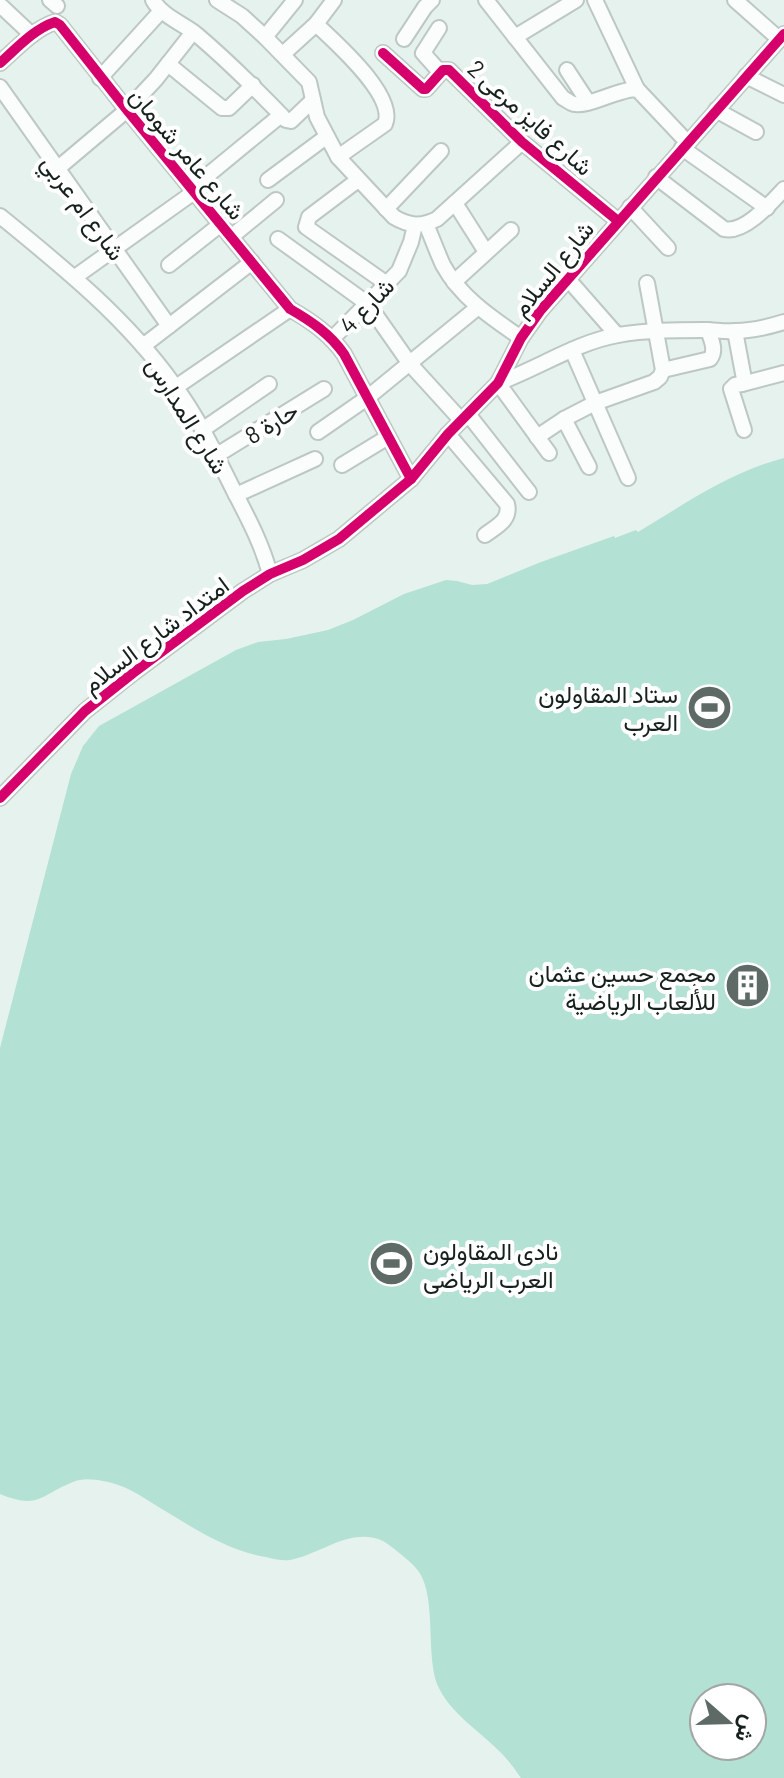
<svg xmlns="http://www.w3.org/2000/svg" width="784" height="1778" font-family="Barlow,Vazirmatn,sans-serif">
  <style>
    .pitch { fill: #b3e1d4; fill-rule: evenodd }
    .lines { fill: none; stroke-linecap: round; stroke-linejoin: round }
    .minor-casing { stroke: #bdc7c4; stroke-width: 18 }
    .minor { stroke: #fbfdfc; stroke-width: 14 }
    .cycleway-casing { stroke: #fff; stroke-width: 15 }
    .cycleway { stroke: #d6006c; stroke-width: 10 }
    .labels { text-anchor: middle; dominant-baseline: central; stroke-width: 8; stroke-linejoin: round; paint-order: stroke }
    .street-label { font-size: 24px; fill: #16201d; stroke: #fff }
    .poi-label { font-size: 24px; fill: #16201d; stroke: #fff; text-anchor: end }
  </style>
  <rect width="100%" height="100%" fill="#e5f2ee"/>
  <path class="pitch" d="M784 458V1778H521C514 1768 507 1758 498 1750 477 1729 449 1712 437 1684 425 1651 438 1590 415 1567 410 1561 389 1544 383 1541 351 1526 319 1555 290 1560 283 1561 273 1559 266 1557 225 1550 192 1527 157 1506 140 1495 123 1484 103 1481 93 1479 81 1478 73 1482 40 1495 39 1510 0 1494V1048L71 774 83 746 99 726 236 650 258 642 286 639 328 630 353 620 404 594 446 580 457 581 472 585 487 584 541 562 614 536 615 538 636 530 638 532C685 504 730 472 784 458ZM752 1698V1746H704V1698Z"/>
  <g class="lines">
    <defs>
      <g id="minor">
        <polyline points="50,0 57,6"/>
        <path d="M153 0C162 16 182 23 196 34 228 61 257 90 286 120L291 121 313 100"/>
        <path d="M217 0 242 16 265 37 309 82 317 117 338 157 394 217C409 226 421 227 437 219L522 142"/>
        <path d="M486 0 563 98C567 100 570 103 574 104 589 107 618 89 637 89L687 142"/>
        <polyline points="595,0 637,89"/>
        <polyline points="735,0 779,39"/>
        <polyline points="0,5 32,35"/>
        <path d="M316 24C335 42 397 96 385 124L338 157"/>
        <polyline points="439,28 423,53 440,72"/>
        <polyline points="265,37 295,0"/>
        <polyline points="515,37 576,0"/>
        <polyline points="404,39 425,7 432,0"/>
        <polyline points="383,53 423,89 426,89 443,70 449,70 522,142 618,221"/>
        <polyline points="283,54 316,24 334,0"/>
        <path d="M0 63C17 48 34 29 55 22L60 25 127 110 290 309C311 321 330 334 344 354L411 479"/>
        <polyline points="168,64 222,108 229,108 253,85"/>
        <polyline points="567,70 588,102"/>
        <polyline points="746,76 784,95"/>
        <polyline points="100,78 161,11"/>
        <polyline points="0,87 169,326"/>
        <polyline points="716,110 756,132"/>
        <polyline points="682,148 767,208"/>
        <polyline points="57,169 127,110 156,79 193,32"/>
        <path d="M656 177 724 229C744 234 771 203 784 189"/>
        <polyline points="268,180 326,137"/>
        <polyline points="358,180 309,217 306,227 387,284"/>
        <polyline points="191,189 281,115"/>
        <polyline points="455,203 486,252"/>
        <polyline points="630,207 668,248"/>
        <polyline points="386,209 441,151"/>
        <path d="M0 216C64 268 126 318 174 385 198 417 216 455 234 491 248 518 262 544 270 574"/>
        <path d="M426 224C432 238 437 252 443 265 461 298 492 318 521 338"/>
        <polyline points="231,237 276,200"/>
        <polyline points="278,239 368,304 410,364 461,420"/>
        <polyline points="169,265 221,224"/>
        <polyline points="75,277 194,192"/>
        <polyline points="567,278 617,335"/>
        <polyline points="454,282 511,230"/>
        <polyline points="735,331 744,379 742,384 735,385 731,389 744,430"/>
        <polyline points="332,339 399,271 411,242 415,225"/>
        <polyline points="143,346 252,262"/>
        <polyline points="572,350 628,478"/>
        <path d="M663 370 710 359C717 350 711 340 708 330"/>
        <polyline points="742,384 784,373"/>
        <polyline points="176,387 290,309"/>
        <polyline points="468,414 529,492"/>
        <polyline points="564,419 589,467"/>
        <polyline points="202,430 269,384"/>
        <polyline points="318,432 367,398 477,308"/>
        <path d="M448 434 507 504C511 520 497 526 485 535"/>
        <polyline points="537,437 564,419 595,403 654,382 660,377 663,370 647,283"/>
        <path d="M549 453 498 383C537 369 577 342 618 335 646 330 676 330 705 330 715 330 725 332 735 331 752 331 768 327 784 322"/>
        <polyline points="217,455 324,389"/>
        <polyline points="342,465 388,437"/>
        <polyline points="236,495 315,459"/>
        <polyline points="0,798 85,711 133,673 243,591 270,574 303,560 339,539 411,479 448,434 498,383 521,338 540,311 784,34"/>
      </g>
    </defs>
    <use href="#minor" class="minor-casing"/>
    <use href="#minor" class="minor"/>
    <defs>
      <g id="cycleway">
        <polyline points="383,53 423,89 426,89 443,70 449,70 522,142 618,221"/>
        <path d="M0 63C17 48 34 29 55 22L60 25 127 110 290 309C311 321 330 334 344 354L411 479"/>
        <polyline points="0,798 85,711 133,673 243,591 270,574 303,560 339,539 411,479 448,434 498,383 521,338 540,311 784,34"/>
      </g>
    </defs>
    <use href="#cycleway" class="cycleway-casing"/>
    <use href="#cycleway" class="cycleway"/>
  </g>
  <defs>
    <symbol id="stadium-disc" viewBox="-11 -11 22 22"><circle r="9.5" fill="#5e6a66" stroke="#fff"/><path d="M0-5a6.5 5 0 1 0 0 10a6.5 5 0 1 0 0-10ZM-3.5-1.8h7v3.6h-7Z" fill="#fff"/></symbol>
    <symbol id="building-disc" viewBox="-11 -11 22 22"><circle r="9.5" fill="#5e6a66" stroke="#fff"/><path d="M-4-6H4V6H1V3H-1V6H-4ZM-2.5-4.3h1.7v1.8h-1.7ZM.8-4.3h1.7v1.8H.8ZM-2.5-1h1.7V.8h-1.7ZM.8-1h1.7V.8H.8Z" fill="#fff"/></symbol>
  </defs>
  <g fill-rule="evenodd">
    <use href="#stadium-disc" x="684" y="682" width="51" height="51"/>
    <use href="#building-disc" x="722" y="960" width="51" height="51"/>
    <use href="#stadium-disc" x="366" y="1238" width="51" height="51"/>
  </g>
  <g class="labels">
    <g class="street-label">
      <text transform="translate(531 117) rotate(42)">شارع فايز مرعى 2</text>
      <text transform="translate(188 153) rotate(50)">شارع عامر شومان</text>
      <text transform="translate(84 207) rotate(54)">شارع ام عربي</text>
      <text transform="translate(552 268) rotate(-51)">شارع السلام</text>
      <text transform="translate(366 305) rotate(-46)">شارع 4</text>
      <text transform="translate(188 415) rotate(58)">شارع المدارس</text>
      <text transform="translate(271 422) rotate(-32)">حارة 8</text>
      <text transform="translate(155 634) rotate(-37)">امتداد شارع السلام</text>
    </g>
    <g class="poi-label">
      <text x="678" y="693">ستاد المقاولون<tspan x="678" dy="28">العرب</tspan></text>
      <text x="716" y="972">مجمع حسين عثمان<tspan x="716" dy="28">للألعاب الرياضية</tspan></text>
      <text x="423" y="1250" text-anchor="start">نادى المقاولون<tspan x="423" dy="28">العرب الرياضى</tspan></text>
    </g>
  </g>
  <g transform="translate(728 1722) rotate(110)"><circle r="38" fill="#ffffff" stroke="#a2a6a5" stroke-width="2"/>
  <path d="M0-6L14 30L0 20L-14 30Z" fill="#5e6a66"/>
  <text y="-12" font-size="22" font-weight="bold" text-anchor="middle" fill="#16201d">ش</text>
  </g>
</svg>
